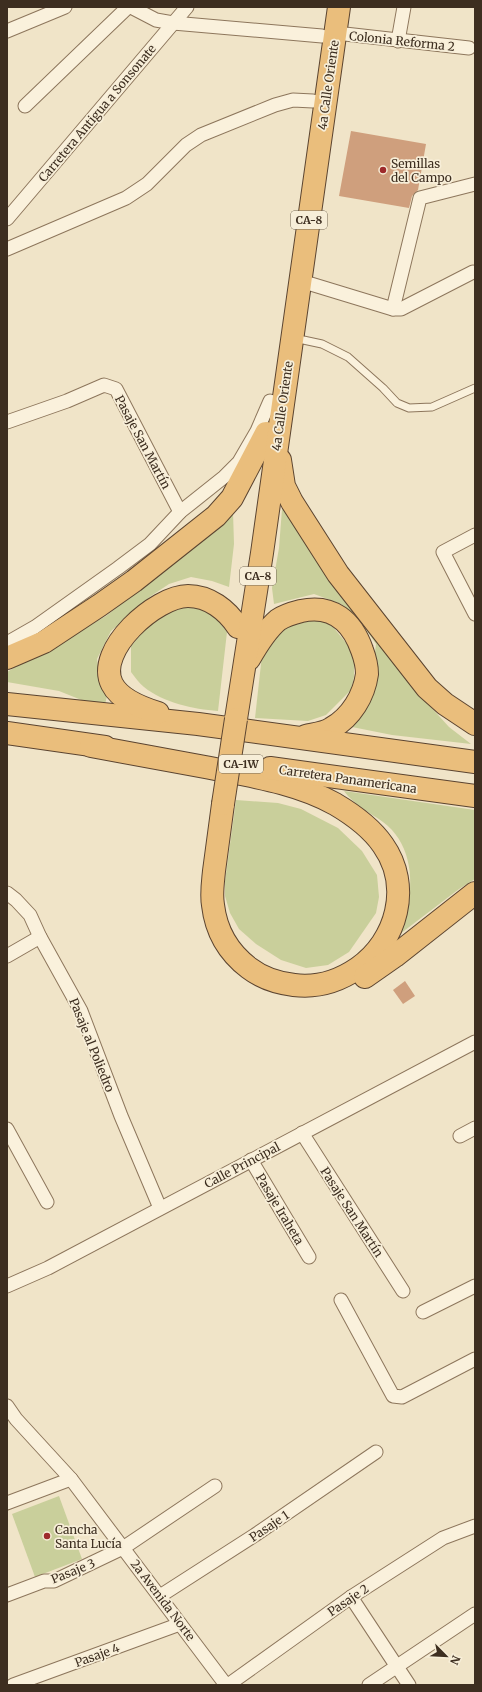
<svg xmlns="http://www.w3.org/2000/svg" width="482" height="1692" font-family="Merriweather,serif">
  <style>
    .green { fill: #c9cf9b }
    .building { fill: #cf9f7d }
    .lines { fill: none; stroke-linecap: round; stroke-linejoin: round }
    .service-casing { stroke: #8d765c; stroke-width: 9 }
    .minor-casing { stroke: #8d765c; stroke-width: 15 }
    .trunk-casing { stroke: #5b4430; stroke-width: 24 }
    .service { stroke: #faf1dc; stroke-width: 7 }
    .minor { stroke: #faf1dc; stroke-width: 13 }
    .trunk { stroke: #eabe7c; stroke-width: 22 }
    .trunk-bridge-casing { stroke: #5b4430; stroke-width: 24; stroke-linecap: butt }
    .trunk-bridge { stroke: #eabe7c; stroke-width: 22 }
    .poi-dot { fill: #9e2a2b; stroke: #f7eed8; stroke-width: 1.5 }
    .labels { text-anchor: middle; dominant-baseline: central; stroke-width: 3.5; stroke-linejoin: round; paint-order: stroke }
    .shield { fill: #f7eed8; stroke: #756857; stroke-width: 1 }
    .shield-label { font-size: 11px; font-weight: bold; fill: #3d2e20 }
    .street-label { font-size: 12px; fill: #3d2e20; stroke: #f7eed8 }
    .poi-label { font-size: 12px; fill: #3d2e20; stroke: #f7eed8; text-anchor: start }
  </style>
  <rect width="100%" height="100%" fill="#f0e4c8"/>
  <g class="green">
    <polygon points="282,509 292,515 420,695 449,727 471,744 392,735 352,727 370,693 376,644 356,615 341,604 314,594 274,604 272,588 279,548"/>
    <polygon points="233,512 234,544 229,587 212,581 191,577 169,584 151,596 111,631 97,659 100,679 107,696 104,709 59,691 7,682 7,672 106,616 208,535"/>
    <path d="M177 606 200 607 215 617 227 632 218 711C193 709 164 703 144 687 139 683 135 677 131 672V646L158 614Z"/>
    <polygon points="312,620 323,621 333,627 352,650 354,661 354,677 351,690 326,715 308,721 255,718 262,655 281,631 301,621"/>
    <path d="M344 791 475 810V879L459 889 396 937C400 927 406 916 408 905 414 875 409 841 383 822 369 812 354 805 344 791Z"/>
    <polygon points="236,800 278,803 301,809 338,828 362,851 377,875 379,897 376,913 349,952 328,965 306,968 281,960 256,944 239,929 230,913 225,896 225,881"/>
    <polygon points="59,1496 82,1559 35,1577 12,1514"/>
  </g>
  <g class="building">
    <polygon points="351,131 426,144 418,190 412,196 409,208 339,196"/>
    <polygon points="405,981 415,996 403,1004 393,990"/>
  </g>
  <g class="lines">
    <defs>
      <polyline id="service" points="294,338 322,344 348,357 383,388 397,403 409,408 432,407 475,388"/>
      <g id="minor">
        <polyline points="131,7 156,20 173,23 322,36"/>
        <polyline points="7,31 65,7"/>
        <polyline points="336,33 469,48"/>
        <polyline points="398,41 404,7"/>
        <polyline points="25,106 128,7"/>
        <polyline points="7,219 187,7"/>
        <polyline points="7,249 126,198 147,184 186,145 201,135 275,105 293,100 313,101"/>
        <polyline points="301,281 393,309 420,198 475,184"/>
        <polyline points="393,309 401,309 473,272"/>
        <polyline points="7,422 67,401 104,385 116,389 180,512"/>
        <polyline points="475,535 443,552 475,614"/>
        <polyline points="7,643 35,627 118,568 150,544 180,512 224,477 239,462 257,431 270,401"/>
        <polyline points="7,893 16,900 30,915 40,937 81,1011 121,1116 160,1208"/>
        <polyline points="7,956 40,937"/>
        <polyline points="7,1129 47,1202"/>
        <polyline points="302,1133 403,1291"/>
        <polyline points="460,1136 475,1128"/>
        <polyline points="251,1160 309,1257"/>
        <polyline points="7,1286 48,1268 475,1042"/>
        <polyline points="341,1300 393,1396 402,1397 475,1359"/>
        <polyline points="423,1312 475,1286"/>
        <polyline points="7,1406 16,1419 71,1479 226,1685"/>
        <polyline points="7,1503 71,1479"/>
        <polyline points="7,1595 44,1581 54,1581 123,1548 215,1486"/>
        <polyline points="160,1596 255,1535 376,1452"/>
        <polyline points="351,1597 409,1685"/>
        <polyline points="13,1685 180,1624"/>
        <polyline points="228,1685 351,1597 443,1538 475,1526"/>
        <polyline points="369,1685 475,1614"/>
      </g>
      <g id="trunk">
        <polyline points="280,460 284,486 292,502 338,574 427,688 445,704 475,724"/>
        <polyline points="7,658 44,642 100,605 134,581 216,516 232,498 266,433"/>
        <path d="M249 659C257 645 266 630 278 620 284 616 293 613 301 611 332 604 352 621 362 650 365 658 367 666 367 674 364 696 351 717 332 728 325 733 314 734 306 736"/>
        <polyline points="7,704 198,724 475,762"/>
        <path d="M158 713C142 708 120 700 112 684 95 650 156 596 188 596 209 596 227 610 238 627"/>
        <polyline points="236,719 262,553 339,7"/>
        <polyline points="7,733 105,747"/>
        <path d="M91 746C129 753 167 760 205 767 249 776 295 782 335 804 352 814 372 829 383 845 412 886 397 941 358 968 339 981 317 988 294 985 277 983 262 978 249 968 228 952 216 931 213 905 211 894 213 882 214 871 217 848 220 826 223 804"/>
        <polyline points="270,768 475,796"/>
        <polyline points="365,977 395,956 475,893"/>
      </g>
    </defs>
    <use href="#service" class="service-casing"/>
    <use href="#minor" class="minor-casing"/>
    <use href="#trunk" class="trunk-casing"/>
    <use href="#service" class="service"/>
    <use href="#minor" class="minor"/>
    <use href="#trunk" class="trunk"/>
    <defs>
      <polyline id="trunk-bridge" points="223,804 236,719"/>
    </defs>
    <use href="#trunk-bridge" class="trunk-bridge-casing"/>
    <use href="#trunk-bridge" class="trunk-bridge"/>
  </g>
  <g class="poi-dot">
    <circle cx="383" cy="170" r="4"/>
    <circle cx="47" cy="1536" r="4"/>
  </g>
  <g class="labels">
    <g class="shield">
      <rect x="291" y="211" width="36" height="18" rx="3"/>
      <rect x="240" y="567" width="36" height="18" rx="3"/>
      <rect x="219" y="755" width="44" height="18" rx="3"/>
    </g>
    <g class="shield-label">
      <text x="309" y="220">CA-8</text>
      <text x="258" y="576">CA-8</text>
      <text x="241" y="764">CA-1W</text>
    </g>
    <g class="street-label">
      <text transform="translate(402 41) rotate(6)">Colonia Reforma 2</text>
      <text transform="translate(328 85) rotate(-82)">4a Calle Oriente</text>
      <text transform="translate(97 113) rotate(-50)">Carretera Antigua a Sonsonate</text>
      <text transform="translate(282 406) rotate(-82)">4a Calle Oriente</text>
      <text transform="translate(143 442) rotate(62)">Pasaje San Martín</text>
      <text transform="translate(348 779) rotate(8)">Carretera Panamericana</text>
      <text transform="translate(92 1045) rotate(68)">Pasaje al Poliedro</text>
      <text transform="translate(242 1165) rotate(-28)">Calle Principal</text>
      <text transform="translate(280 1209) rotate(59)">Pasaje Iraheta</text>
      <text transform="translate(352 1212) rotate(57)">Pasaje San Martín</text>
      <text transform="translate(269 1526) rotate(-34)">Pasaje 1</text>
      <text transform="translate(73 1571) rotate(-22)">Pasaje 3</text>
      <text transform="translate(163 1600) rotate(53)">2a Avenida Norte</text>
      <text transform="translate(348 1600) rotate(-34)">Pasaje 2</text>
      <text transform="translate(97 1655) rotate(-20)">Pasaje 4</text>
    </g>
    <g class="poi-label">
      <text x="391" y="163">Semillas<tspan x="391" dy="14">del Campo</tspan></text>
      <text x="55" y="1529">Cancha<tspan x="55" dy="14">Santa Lucía</tspan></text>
    </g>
  </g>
  <rect width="482" height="1692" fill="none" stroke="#3d2e20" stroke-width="16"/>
  <g transform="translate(446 1656) rotate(114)" stroke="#f7eed8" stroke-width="3" paint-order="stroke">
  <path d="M0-3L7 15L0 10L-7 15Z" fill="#3d2e20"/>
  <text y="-6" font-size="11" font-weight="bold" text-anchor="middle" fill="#3d2e20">N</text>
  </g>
</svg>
